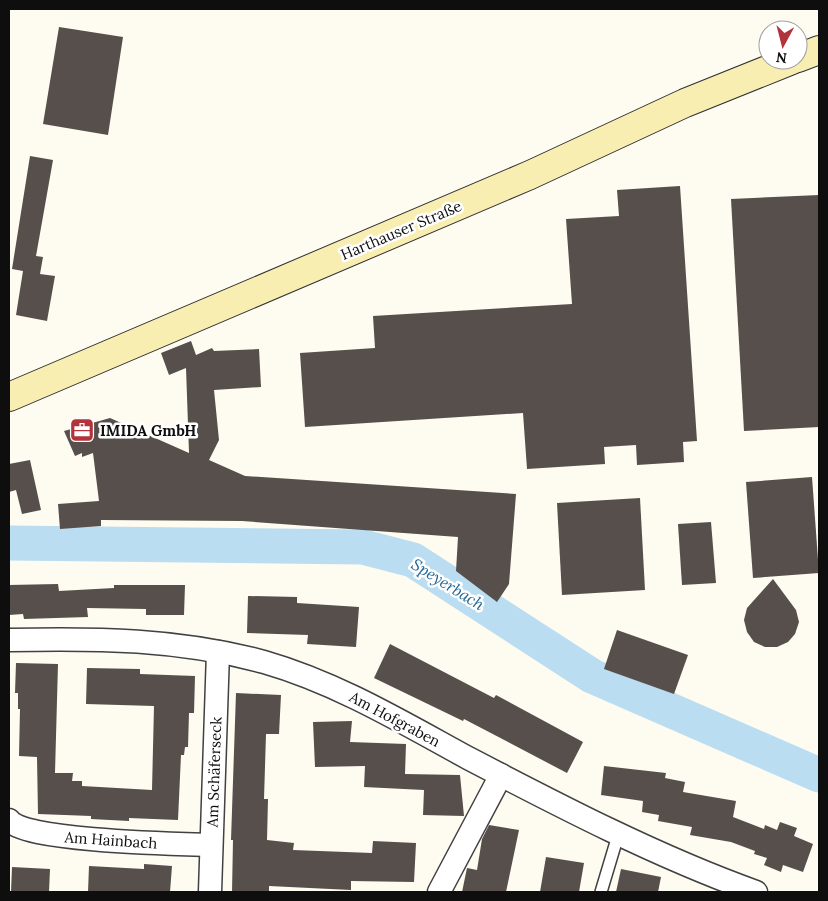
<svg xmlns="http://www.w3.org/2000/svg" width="828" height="901" font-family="Lora,serif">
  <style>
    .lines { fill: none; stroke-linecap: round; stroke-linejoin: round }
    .river { stroke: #baddf1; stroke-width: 35 }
    .building { fill: #564f4b }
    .lane-casing { stroke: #414141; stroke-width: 14 }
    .street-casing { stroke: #414141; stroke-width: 25 }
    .secondary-casing { stroke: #303030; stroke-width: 30 }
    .lane { stroke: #fff; stroke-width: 11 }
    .street { stroke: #fff; stroke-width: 22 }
    .secondary { stroke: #f8eeb2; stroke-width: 28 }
    .labels { text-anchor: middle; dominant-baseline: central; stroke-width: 5; stroke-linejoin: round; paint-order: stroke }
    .street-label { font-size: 15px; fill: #0e0e0e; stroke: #fff }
    .poi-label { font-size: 15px; font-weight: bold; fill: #0e0e0e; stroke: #fff; text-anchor: start }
    .water-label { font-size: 16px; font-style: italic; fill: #226695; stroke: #fff }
  </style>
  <rect width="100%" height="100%" fill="#fefbf1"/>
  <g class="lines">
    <polyline class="river" points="9,543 363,547 413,560 592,676 819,775"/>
  </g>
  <g class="building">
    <polygon points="59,27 123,37 108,135 43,124"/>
    <polygon points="30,156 53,160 36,256 43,257 40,274 55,276 47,321 16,315 23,271 12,269"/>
    <polygon points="680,186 697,441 683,442 684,462 637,465 636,445 604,447 605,464 527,469 523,413 305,427 300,353 375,348 373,316 572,304 566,219 619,216 617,190"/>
    <polygon points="819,195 819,427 744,431 731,199"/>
    <polygon points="191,341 196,355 212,348 214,351 259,349 261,387 214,390 219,440 209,460 245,476 516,494 509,584 497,602 456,571 458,537 242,521 101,520 101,526 60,529 58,504 99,501 93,453 82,457 82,453 75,456 64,431 110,418 189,453 186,368 169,375 161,353"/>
    <polygon points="30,460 41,510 22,514 16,490 9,492 9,464"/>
    <polygon points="812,477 819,573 753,578 746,482"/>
    <polygon points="640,498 645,590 562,595 557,503"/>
    <polygon points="711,522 716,583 682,585 678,524"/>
    <polygon points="773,579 796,610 799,622 795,634 788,642 777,647 765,647 754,642 747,632 744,620 747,608"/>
    <polygon points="58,584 59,591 114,588 114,585 185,585 184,615 146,615 146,609 87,608 88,617 24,619 23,614 9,615 9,585"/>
    <polygon points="248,596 297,597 297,603 359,607 356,647 307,644 308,635 247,633"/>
    <polygon points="617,630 688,655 674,694 604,669"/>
    <polygon points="390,644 494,698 496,695 583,742 567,773 464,719 463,721 374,678"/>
    <polygon points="16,663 58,664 55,773 73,773 72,781 82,781 82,786 152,790 154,706 86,704 87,668 140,669 140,674 195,676 194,713 189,713 188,747 185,747 184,755 181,755 178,820 129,818 129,821 91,819 91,816 38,814 37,757 19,756 20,709 18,709 18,693 15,693"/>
    <polygon points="236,693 281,695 279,734 266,734 264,799 268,799 267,840 294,843 293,850 372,853 373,841 416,843 414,882 351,881 351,890 269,886 269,892 232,892 233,840 231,840"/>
    <polygon points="352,721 350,742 406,744 405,774 460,775 464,816 423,815 424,790 364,787 365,766 315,767 313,722"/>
    <polygon points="604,766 666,773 665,778 685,782 683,792 736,801 733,817 764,829 765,825 777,830 780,822 797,828 794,836 813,844 803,872 783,865 781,872 764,865 767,858 754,854 755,851 731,842 690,835 692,827 658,821 659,815 642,812 643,801 601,795"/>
    <polygon points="489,825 519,830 506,892 462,892 467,868 477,870 482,839"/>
    <polygon points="546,857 584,863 579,892 540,892"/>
    <polygon points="144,864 172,866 170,892 88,892 89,866 144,869"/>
    <polygon points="12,867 50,869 49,892 11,892"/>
    <polygon points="621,869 661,877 658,892 616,892"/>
  </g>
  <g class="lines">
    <defs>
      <polyline id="lane" points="601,892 619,832"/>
      <g id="street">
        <path d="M9 640C96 638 180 639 264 662 337 683 402 722 468 758 560 806 658 857 756 892"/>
        <path d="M9 820C21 841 180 844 211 845"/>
        <polyline points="210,892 218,652"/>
        <polyline points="439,892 501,775"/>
      </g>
      <g id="secondary">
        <polyline points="798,58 819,50"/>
        <polyline points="9,397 530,175 685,103 792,60"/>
      </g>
    </defs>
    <use href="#lane" class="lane-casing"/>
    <use href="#street" class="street-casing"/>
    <use href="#secondary" class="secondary-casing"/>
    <use href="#lane" class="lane"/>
    <use href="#street" class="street"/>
    <use href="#secondary" class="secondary"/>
  </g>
  <defs>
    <symbol id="office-square" viewBox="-11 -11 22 22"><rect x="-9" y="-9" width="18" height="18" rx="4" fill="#b2333c" stroke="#fff"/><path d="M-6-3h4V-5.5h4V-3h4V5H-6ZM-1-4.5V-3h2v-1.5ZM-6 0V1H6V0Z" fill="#fff"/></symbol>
  </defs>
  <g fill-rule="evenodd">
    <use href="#office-square" x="68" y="416" width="28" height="28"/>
  </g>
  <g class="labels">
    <g class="street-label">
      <text transform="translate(401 230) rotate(-23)">Harthauser Straße</text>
      <text transform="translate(395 719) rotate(28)">Am Hofgraben</text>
      <text transform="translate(214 772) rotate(-88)">Am Schäferseck</text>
      <text transform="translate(111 840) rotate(4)">Am Hainbach</text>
    </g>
    <g class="poi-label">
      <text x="100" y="430">IMIDA GmbH</text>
    </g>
    <g class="water-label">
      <text transform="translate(448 584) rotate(32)">Speyerbach</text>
    </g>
  </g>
  <rect width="828" height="901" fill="none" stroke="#0e0e0e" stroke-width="20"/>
  <g transform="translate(783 45) rotate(187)"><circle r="24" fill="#ffffff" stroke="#9f9f9f"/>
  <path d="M0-4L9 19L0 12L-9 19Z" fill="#b2333c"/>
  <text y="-8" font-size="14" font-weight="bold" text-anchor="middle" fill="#0e0e0e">N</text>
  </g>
</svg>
